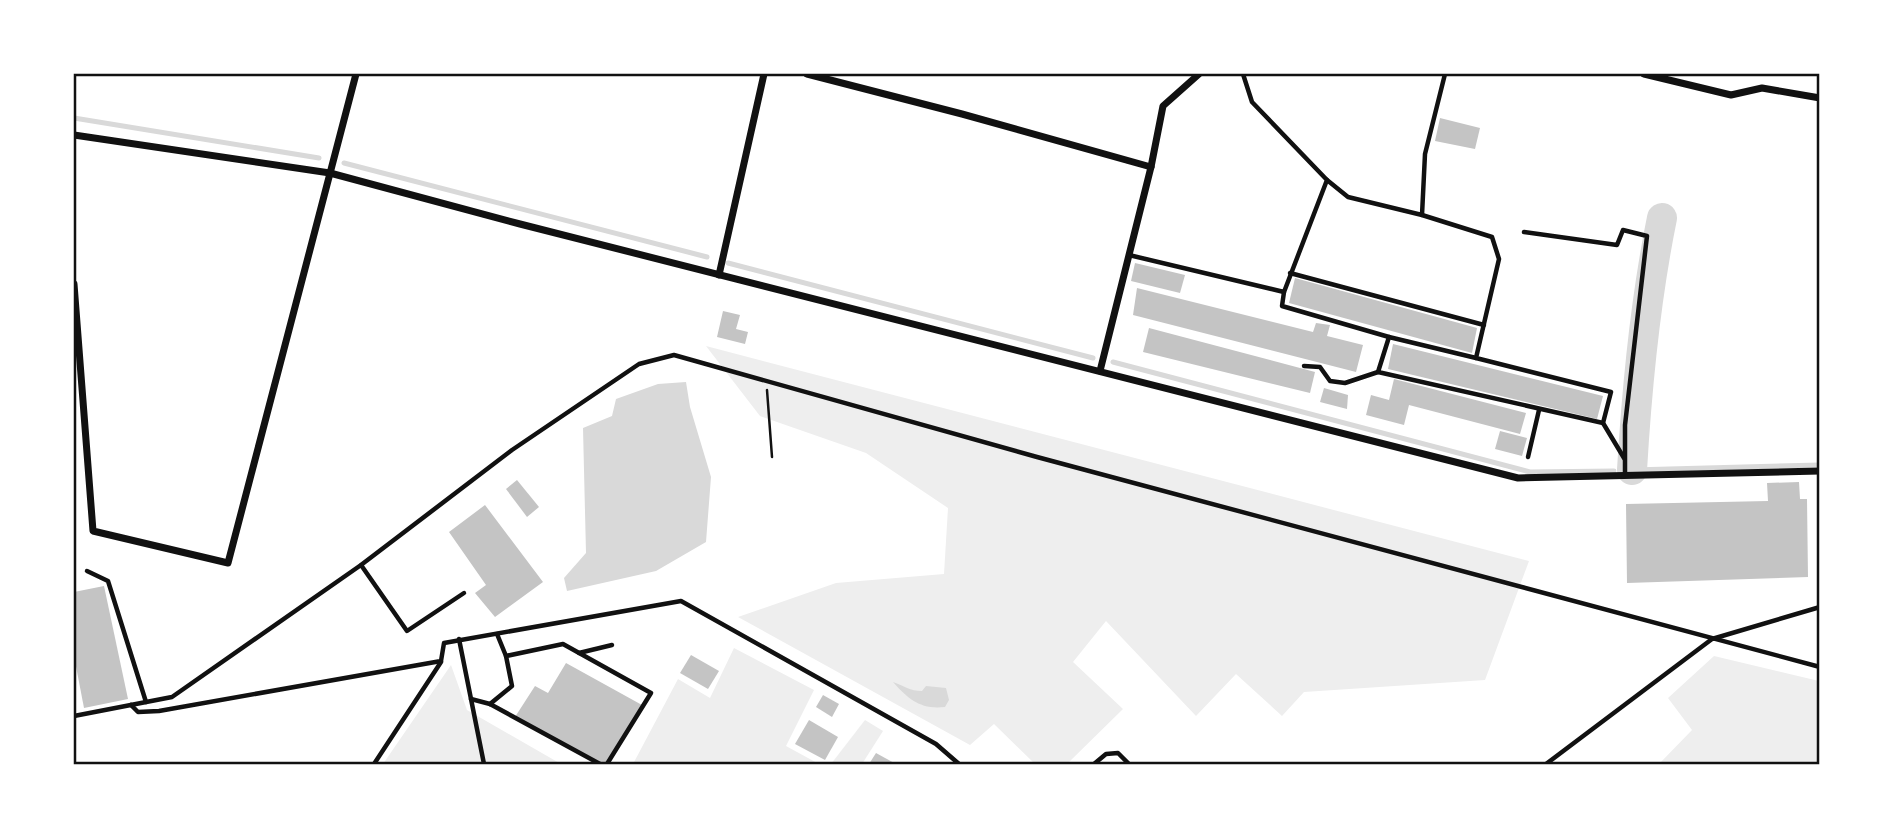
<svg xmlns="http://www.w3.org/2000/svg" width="1893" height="838" font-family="Overpass,sans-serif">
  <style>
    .green { fill: #eee }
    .water { fill: #d9d9d9 }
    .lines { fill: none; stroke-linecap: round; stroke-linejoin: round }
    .stream { stroke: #d9d9d9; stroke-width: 5 }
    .river { stroke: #d9d9d9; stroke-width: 30 }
    .building { fill: #c4c4c4 }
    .path { stroke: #111; stroke-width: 2.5 }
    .service { stroke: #111; stroke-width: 4.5 }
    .minor { stroke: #111; stroke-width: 7 }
    .neatline { fill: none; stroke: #111; stroke-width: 2.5 }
  </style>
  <rect width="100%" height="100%" fill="#fff"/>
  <g class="green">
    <polygon points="706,346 1529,561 1485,680 1304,692 1282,716 1236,674 1196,716 1106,621 1073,662 1123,709 1067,764 1035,764 994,724 970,745 738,617 836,583 944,574 948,508 866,453 760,416"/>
    <polygon points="734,648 814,690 786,746 819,764 633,764 678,679 710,698"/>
    <polygon points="1714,656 1819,681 1819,764 1659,764 1692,730 1668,698"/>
    <polygon points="451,665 467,710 561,764 383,764"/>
    <polygon points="865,720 883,731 862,764 831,764"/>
  </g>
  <g class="water">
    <polygon points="686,382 690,407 711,477 706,542 656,571 567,591 564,578 586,553 583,428 612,416 616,399 658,384"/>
    <path d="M893 682C904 686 910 691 922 691L926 686 946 688 949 700 945 707C921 710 908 699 893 682Z"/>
  </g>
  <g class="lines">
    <g class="stream">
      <polyline points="74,118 319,158"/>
      <polyline points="344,163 707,257"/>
      <polyline points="728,263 1093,358"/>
      <polyline points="1113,362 1530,472 1614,471"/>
      <polyline points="1632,470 1820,465"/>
    </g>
    <path class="river" d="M1632 470C1637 385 1645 301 1662 218"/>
  </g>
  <g class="building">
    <polygon points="1440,118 1480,128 1475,149 1435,141"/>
    <polygon points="1135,263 1185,275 1180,293 1131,281"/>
    <polygon points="1295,278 1477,328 1472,353 1289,303"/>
    <polygon points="1137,288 1313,332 1316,323 1330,325 1327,336 1363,345 1356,372 1133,315"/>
    <polygon points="723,311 740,315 736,329 748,332 745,344 717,337"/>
    <polygon points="1149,328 1315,372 1310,393 1143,352"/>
    <polygon points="1393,344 1603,396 1597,419 1388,369"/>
    <polygon points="1394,379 1526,413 1520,434 1409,405 1404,425 1366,415 1371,395 1389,400"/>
    <polygon points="1324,388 1348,395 1347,409 1320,402"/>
    <polygon points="1500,431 1527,438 1522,456 1495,449"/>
    <polygon points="517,480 539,507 527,517 506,489"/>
    <polygon points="1799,482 1800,499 1807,499 1808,577 1627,583 1626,504 1768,501 1767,483"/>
    <polygon points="485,505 543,582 495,617 475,593 486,585 449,532"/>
    <polygon points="104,586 128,699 84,708 74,656 74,592"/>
    <polygon points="691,655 719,671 708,689 680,673"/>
    <polygon points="566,663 642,705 606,764 601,764 515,717 535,686 548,693"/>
    <polygon points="823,695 839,704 832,717 816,707"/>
    <polygon points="809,720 838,737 825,760 795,744"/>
    <polygon points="876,753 896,764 869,764"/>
  </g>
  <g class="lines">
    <polyline class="path" points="767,390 772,457"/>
    <g class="service">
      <polyline points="1327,180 1348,197 1422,215 1492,237 1499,259 1476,358 1611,392 1603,423 1624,458"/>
      <polyline points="1422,215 1425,154 1445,74"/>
      <polyline points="1524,232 1617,245 1623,230 1647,236 1625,425 1625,476"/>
      <polyline points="1129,255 1284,292 1327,180 1252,102 1243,74"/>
      <polyline points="1290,273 1484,325"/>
      <polyline points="1284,292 1282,306 1389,337"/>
      <polyline points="1476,358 1389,337 1378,372 1603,423"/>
      <polyline points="1304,366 1320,367 1330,381 1345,383 1378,372"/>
      <polyline points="1528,457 1539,410"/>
      <polyline points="361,565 407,631 464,593"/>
      <polyline points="87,571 108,581 146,702"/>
      <polyline points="459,639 484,764"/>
      <polyline points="579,653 612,645"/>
      <polyline points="506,656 563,644 651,693 607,764"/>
      <polyline points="471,699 490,704 600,764"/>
      <polyline points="490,704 512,686 506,656 497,634"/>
      <polyline points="131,705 138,712 159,711 441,661 444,643 681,601 936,744 959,764"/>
      <polyline points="74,716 172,697 361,565 512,450 639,364 674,355 1037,457 1820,667"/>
      <polyline points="374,764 441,662"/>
      <polyline points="1094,764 1106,754 1118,753 1129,764"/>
      <polyline points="1546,764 1712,639 1820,607"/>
    </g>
    <g class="minor">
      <polyline points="807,74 962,114 1151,167"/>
      <polyline points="1644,74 1731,95 1762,88 1820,98"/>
      <polyline points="74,135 330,173 520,224 1518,478 1820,471"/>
      <polyline points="719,275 764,74"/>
      <polyline points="74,284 93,531 228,563 356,74"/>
      <polyline points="1100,371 1151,167 1163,106 1199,74"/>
    </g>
  </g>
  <rect width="1893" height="838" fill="none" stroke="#ffffff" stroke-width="150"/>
  <rect x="75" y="75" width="1743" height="688" class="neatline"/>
</svg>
